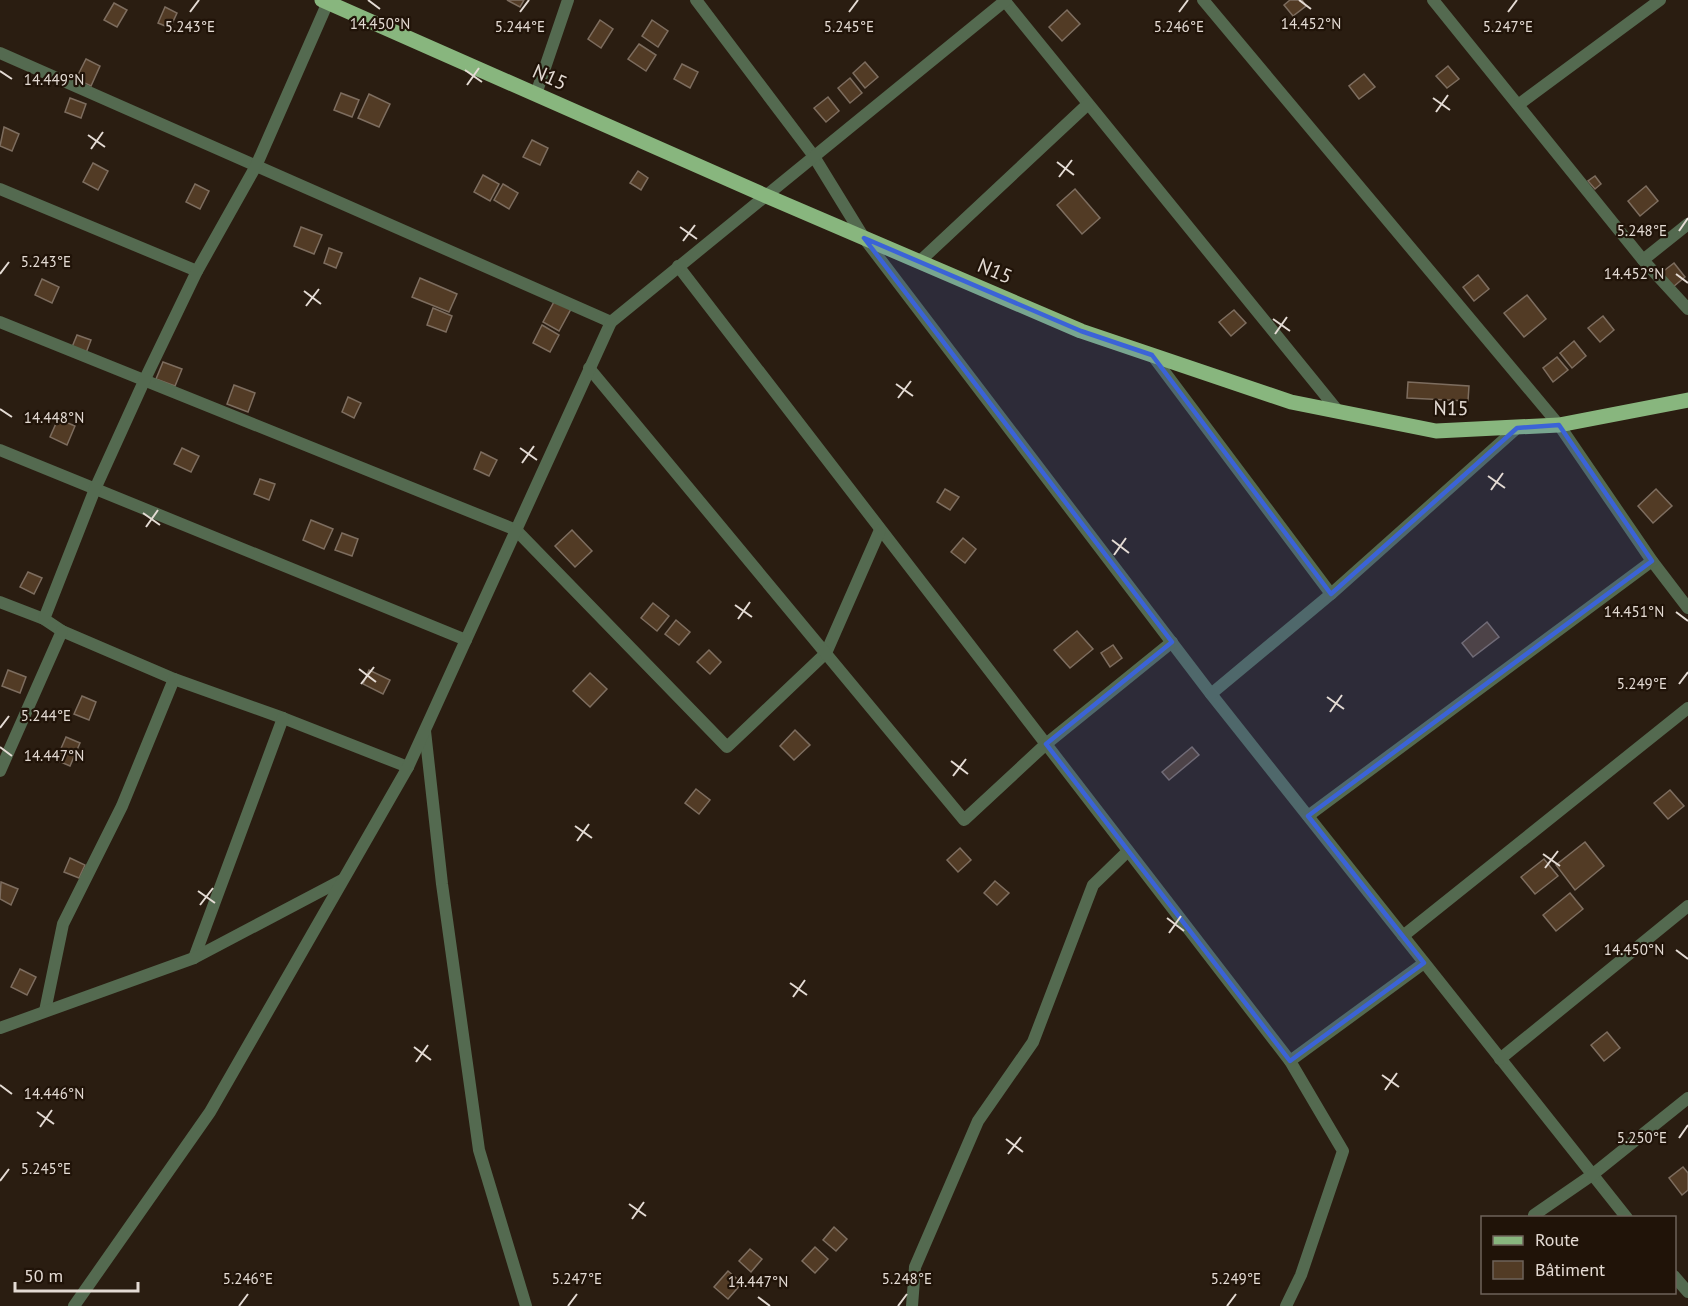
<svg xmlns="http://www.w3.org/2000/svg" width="1688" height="1306" font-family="'PT Sans',sans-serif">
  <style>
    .building { fill: #523b25; stroke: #7d6d5f; stroke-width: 1.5 }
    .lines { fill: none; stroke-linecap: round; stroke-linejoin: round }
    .street { stroke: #546a50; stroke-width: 12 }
    .primary { stroke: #88b67e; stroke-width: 15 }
    .marked { fill: #3b63d7; fill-opacity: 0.2; stroke: #3b63d7; stroke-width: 4.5; stroke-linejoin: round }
    .ticks { fill: none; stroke: #e4dbd4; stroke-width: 2 }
    .labels { text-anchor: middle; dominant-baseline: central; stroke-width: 4.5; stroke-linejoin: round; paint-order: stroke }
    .street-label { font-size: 20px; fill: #e4dbd4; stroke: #201308 }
    .ticks-label { font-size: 15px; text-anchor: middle; fill: #e4dbd4; stroke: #201308; stroke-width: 4.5; stroke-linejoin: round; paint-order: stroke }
  </style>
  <rect width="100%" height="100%" fill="#2a1d11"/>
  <g class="building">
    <polygon points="507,0 524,0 520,7"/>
    <polygon points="1290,0 1302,0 1306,6 1293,16 1284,5"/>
    <polygon points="114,3 127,10 117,27 104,20"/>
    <polygon points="165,7 177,13 170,28 158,23"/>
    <polygon points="1067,10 1080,24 1062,41 1049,27"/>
    <polygon points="600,20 613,29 601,48 588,39"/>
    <polygon points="652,20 668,31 658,47 642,36"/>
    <polygon points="639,44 656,55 646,71 628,59"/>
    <polygon points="86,59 100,66 91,86 76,79"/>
    <polygon points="865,62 878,77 865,88 853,73"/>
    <polygon points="682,64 698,72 690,88 674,79"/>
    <polygon points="1448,66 1459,79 1447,88 1436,76"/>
    <polygon points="1364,74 1375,87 1359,99 1349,86"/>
    <polygon points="850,78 862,93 850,103 838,88"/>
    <polygon points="341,93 359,100 352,117 334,110"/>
    <polygon points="369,94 390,104 379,127 358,118"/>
    <polygon points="828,97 839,111 826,122 814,108"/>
    <polygon points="70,98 86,104 81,118 65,112"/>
    <polygon points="4,127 19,134 12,151 0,146"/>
    <polygon points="532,140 548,148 540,165 523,157"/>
    <polygon points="93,163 108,171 98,190 83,182"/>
    <polygon points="638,171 648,178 641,190 630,183"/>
    <polygon points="483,175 499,184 490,201 474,192"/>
    <polygon points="1595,176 1601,184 1595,189 1588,181"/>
    <polygon points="195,184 209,191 200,209 186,202"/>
    <polygon points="503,184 518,193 509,209 494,200"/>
    <polygon points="1646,186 1658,201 1640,216 1628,201"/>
    <polygon points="1075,189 1100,218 1082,234 1057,205"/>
    <polygon points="301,227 322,235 314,254 294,246"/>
    <polygon points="329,248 342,253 336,268 324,263"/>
    <polygon points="1674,263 1685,277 1673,287 1661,273"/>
    <polygon points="1478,275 1489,289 1474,301 1463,287"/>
    <polygon points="420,278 457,294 449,312 412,297"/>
    <polygon points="42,279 59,287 52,303 35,295"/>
    <polygon points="1527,295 1546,319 1524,337 1504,313"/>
    <polygon points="555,300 571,309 559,331 543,322"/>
    <polygon points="433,308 452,316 446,332 427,325"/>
    <polygon points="1234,310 1246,323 1231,336 1219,322"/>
    <polygon points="1603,316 1614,330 1600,342 1588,328"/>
    <polygon points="542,325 559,335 550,352 533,343"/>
    <polygon points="77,335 91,340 86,353 72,347"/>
    <polygon points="1574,341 1586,356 1572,368 1560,353"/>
    <polygon points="1557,357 1568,370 1553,382 1543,368"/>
    <polygon points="163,362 182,369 175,386 156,379"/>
    <polygon points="1408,382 1469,386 1468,401 1407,398"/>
    <polygon points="234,385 255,393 248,412 227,404"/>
    <polygon points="348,397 361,403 354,418 342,412"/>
    <polygon points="58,419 75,426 67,445 50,437"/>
    <polygon points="182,448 199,456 191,472 174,464"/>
    <polygon points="481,452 497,460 489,476 474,469"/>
    <polygon points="260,479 275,484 269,500 254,494"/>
    <polygon points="945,489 959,497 950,510 937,502"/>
    <polygon points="1656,489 1672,506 1653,523 1638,506"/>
    <polygon points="311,520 333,529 324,549 303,540"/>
    <polygon points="572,530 592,551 575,567 555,546"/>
    <polygon points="342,533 358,539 352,556 335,550"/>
    <polygon points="963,538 976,549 965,563 951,552"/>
    <polygon points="28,572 42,578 34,594 20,587"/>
    <polygon points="653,603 669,616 657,631 641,618"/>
    <polygon points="676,620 690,632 679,645 665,634"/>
    <polygon points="1487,622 1499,637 1473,657 1462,643"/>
    <polygon points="1077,631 1093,649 1070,668 1054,650"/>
    <polygon points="1113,645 1122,658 1110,667 1101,653"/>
    <polygon points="709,650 721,662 710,674 697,662"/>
    <polygon points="8,670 26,677 20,693 2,686"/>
    <polygon points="369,670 390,680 383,694 363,684"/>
    <polygon points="590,673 607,689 590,707 573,691"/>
    <polygon points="82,696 96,702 89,720 74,714"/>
    <polygon points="795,730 810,745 794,760 780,746"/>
    <polygon points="66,737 80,743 70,766 56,760"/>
    <polygon points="1192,747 1199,755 1169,780 1162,772"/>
    <polygon points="696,789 710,800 699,814 685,803"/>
    <polygon points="1670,790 1684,806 1668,819 1654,803"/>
    <polygon points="1585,842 1604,866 1575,890 1556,865"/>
    <polygon points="960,848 971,860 958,872 947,860"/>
    <polygon points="70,858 85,865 79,878 64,872"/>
    <polygon points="1544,859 1558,876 1535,894 1521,877"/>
    <polygon points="995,881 1009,893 997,905 984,893"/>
    <polygon points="1,882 18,889 11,905 0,899"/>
    <polygon points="1570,893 1583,909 1556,931 1543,915"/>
    <polygon points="20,969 36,977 27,995 11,987"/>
    <polygon points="1607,1032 1620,1048 1604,1061 1591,1045"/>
    <polygon points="1683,1167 1688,1173 1688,1190 1682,1195 1669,1178"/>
    <polygon points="834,1227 847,1239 836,1251 823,1240"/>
    <polygon points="815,1247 828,1259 815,1273 802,1261"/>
    <polygon points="750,1249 762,1259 751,1272 739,1261"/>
    <polygon points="728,1271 742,1283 728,1299 714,1287"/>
  </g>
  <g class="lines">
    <g class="street">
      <polyline points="696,0 813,155 864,238 1211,694 1627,1218"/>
      <polyline points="1004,0 1338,411"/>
      <polyline points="1203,0 1559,425 1652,561 1688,608"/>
      <polyline points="1433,0 1643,260 1688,309"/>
      <polyline points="0,53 611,322"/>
      <polyline points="536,94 568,0"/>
      <polyline points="1518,105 1660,0"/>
      <polyline points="0,189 197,271"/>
      <polyline points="1643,260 1688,224"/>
      <polyline points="919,262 1088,104"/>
      <polyline points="678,266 1290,1061 1424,963"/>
      <polyline points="0,322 516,530 727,747 826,653 880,530"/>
      <polyline points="1152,355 1331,594"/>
      <polyline points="589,368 964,820 1046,744 1172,642"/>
      <polyline points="0,450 466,640"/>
      <polyline points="0,602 44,619 62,631 174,679 283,718 408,767"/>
      <polyline points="44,619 95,489 145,379 197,271 256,166 328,2"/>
      <polyline points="1211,694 1331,594 1517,428"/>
      <polyline points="425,731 442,884 479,1150 526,1306"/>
      <polyline points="0,771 62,631"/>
      <polyline points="1308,816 1652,561"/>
      <polyline points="1403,936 1688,708"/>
      <polyline points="194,958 283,718"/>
      <polyline points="45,1011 63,924 122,806 174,679"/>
      <polyline points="0,1028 194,958 342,880"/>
      <polyline points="1500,1059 1688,906"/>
      <polyline points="1534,1215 1592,1175 1688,1098"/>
      <polyline points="1674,1276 1688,1292"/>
      <polyline points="74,1306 210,1112 408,767 611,322 1006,0"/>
      <polyline points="912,1306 915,1267 978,1121 1033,1042 1093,885 1128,851"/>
      <polyline points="1286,1306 1301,1275 1343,1151 1290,1061"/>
    </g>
    <polyline class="primary" points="322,0 764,195 1081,331 1291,402 1436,431 1559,425 1688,400"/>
  </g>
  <path class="marked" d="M864 238 1081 331 1152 355 1331 594 1517 428 1559 425 1652 561 1308 816 1424 963 1290 1061 1046 744 1172 642Z"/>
  <path class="ticks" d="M368 0 380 9M1299 0 1311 9M190 12 199 0M520 12 529 0M849 12 858 0M1179 12 1188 0M1508 12 1517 0M465 70 482 82M0 71 12 79M467 85 479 68M1433 98 1450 110M1436 112 1448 95M88 135 105 147M91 149 103 132M1057 162 1074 175M1059 177 1072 160M680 227 697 239M1679 231 1688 218M683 241 695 225M0 274 9 262M1676 274 1688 283M304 291 321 304M306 306 319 289M1273 319 1290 331M1275 334 1287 317M896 384 913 396M898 398 911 381M0 409 12 417M520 448 537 460M522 463 534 446M1488 476 1505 488M1491 490 1503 473M143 513 160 525M146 527 158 510M1112 540 1129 553M1114 555 1126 538M735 605 752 617M1676 612 1688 621M738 619 750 602M359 669 376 682M361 684 374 667M1679 684 1688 672M1327 697 1344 709M1330 712 1342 695M0 728 9 716M0 747 12 756M951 761 968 774M953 776 966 759M575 826 592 838M577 841 589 824M1543 854 1560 866M1545 868 1558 851M198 891 215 903M200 905 213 888M1167 918 1184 931M1169 933 1181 916M1676 950 1688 959M790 983 807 995M793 997 805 980M414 1047 431 1060M416 1062 428 1045M1382 1075 1399 1087M0 1085 12 1094M1385 1090 1397 1073M37 1112 54 1124M40 1127 52 1110M1679 1138 1688 1125M1006 1139 1023 1152M1008 1154 1021 1137M0 1181 9 1169M629 1204 646 1216M632 1219 644 1202M758 1297 770 1306M239 1306 248 1294M568 1306 577 1294M898 1306 907 1294M1227 1306 1236 1294"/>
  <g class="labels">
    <g class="street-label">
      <text transform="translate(550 77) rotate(24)">N15</text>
      <text transform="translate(995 271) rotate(23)">N15</text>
      <text transform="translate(1451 408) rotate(1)">N15</text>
    </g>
  </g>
  <g class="ticks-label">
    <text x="380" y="29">14.450°N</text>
    <text x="1311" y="29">14.452°N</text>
    <text x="190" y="32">5.243°E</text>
    <text x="520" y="32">5.244°E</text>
    <text x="849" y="32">5.245°E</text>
    <text x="1179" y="32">5.246°E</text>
    <text x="1508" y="32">5.247°E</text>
    <text x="54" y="85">14.449°N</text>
    <text x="1642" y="236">5.248°E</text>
    <text x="46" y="267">5.243°E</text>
    <text x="1634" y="279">14.452°N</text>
    <text x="54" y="423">14.448°N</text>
    <text x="1634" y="617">14.451°N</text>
    <text x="1642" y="689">5.249°E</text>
    <text x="46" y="721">5.244°E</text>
    <text x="54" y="761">14.447°N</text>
    <text x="1634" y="955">14.450°N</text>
    <text x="54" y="1099">14.446°N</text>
    <text x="1642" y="1143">5.250°E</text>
    <text x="46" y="1174">5.245°E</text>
    <text x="248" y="1284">5.246°E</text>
    <text x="577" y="1284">5.247°E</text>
    <text x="907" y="1284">5.248°E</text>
    <text x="1236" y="1284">5.249°E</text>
    <text x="758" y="1287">14.447°N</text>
  </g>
  <rect x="1481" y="1216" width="195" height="78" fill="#201308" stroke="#6e635a" stroke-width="1.5"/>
  <rect x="1493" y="1236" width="30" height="9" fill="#88b67e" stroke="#6e635a" stroke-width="1.5"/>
  <text x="1535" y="1246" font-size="18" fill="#e4dbd4">Route</text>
  <rect x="1493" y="1261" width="30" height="18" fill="#523b25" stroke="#6e635a" stroke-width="1.5"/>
  <text x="1535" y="1276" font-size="18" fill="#e4dbd4">Bâtiment</text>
  <path d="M15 1282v9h123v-9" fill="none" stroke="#e4dbd4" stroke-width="3"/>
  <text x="24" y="1282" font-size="18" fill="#e4dbd4" stroke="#201308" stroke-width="4.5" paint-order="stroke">50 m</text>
</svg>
